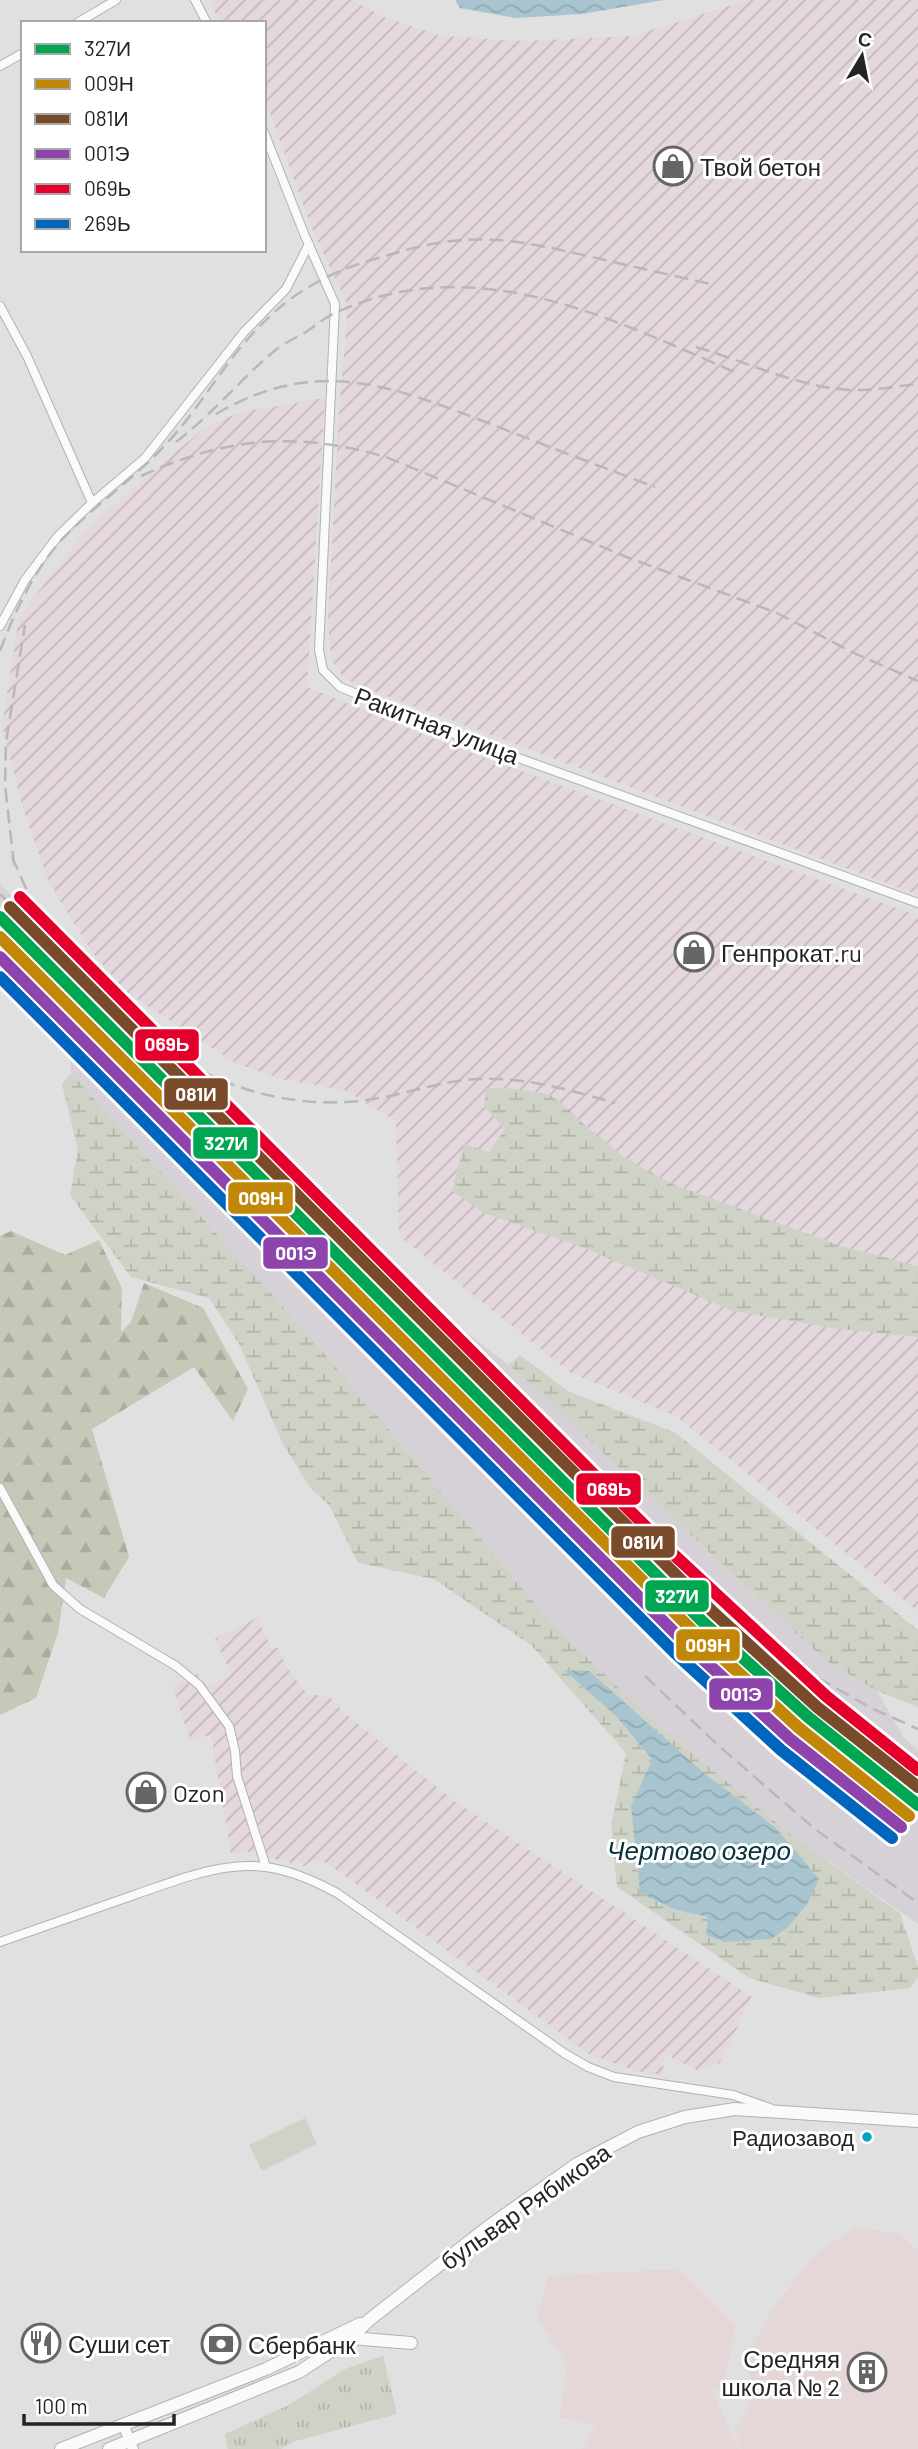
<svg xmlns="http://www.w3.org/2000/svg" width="918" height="2449" font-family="Barlow,sans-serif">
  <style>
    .built { fill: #d6d1d7 }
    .industrial { fill: url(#industrial-furrows) }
    .education { fill: #e5d7d8 }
    .green { fill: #cfd2c6 }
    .forest { fill: url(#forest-firs) }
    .wetland { fill: url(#wetland-marsh); fill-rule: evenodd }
    .park { fill: url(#park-tufts) }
    .water { fill: url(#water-waves) }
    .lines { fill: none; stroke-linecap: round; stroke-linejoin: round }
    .street-casing { stroke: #b2b1b2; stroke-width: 10 }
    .secondary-casing { stroke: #b2b1b2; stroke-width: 12 }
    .primary-casing { stroke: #b2b1b2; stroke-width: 14 }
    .street { stroke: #fafafa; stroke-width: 8 }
    .secondary { stroke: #fafafa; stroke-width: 10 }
    .primary { stroke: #fafafa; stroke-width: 12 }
    .rail { stroke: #b9b8b9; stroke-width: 2.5; stroke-dasharray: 14 7; stroke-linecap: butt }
    .rail-1-casing { stroke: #fff; stroke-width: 18 }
    .rail-2-casing { stroke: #fff; stroke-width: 18 }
    .rail-3-casing { stroke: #fff; stroke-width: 18 }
    .rail-4-casing { stroke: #fff; stroke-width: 18 }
    .rail-5-casing { stroke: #fff; stroke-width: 18 }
    .rail-6-casing { stroke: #fff; stroke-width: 18 }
    .rail-1 { stroke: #00a651; stroke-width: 12 }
    .rail-2 { stroke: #c28609; stroke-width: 12 }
    .rail-3 { stroke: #7a4b2a; stroke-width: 12 }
    .rail-4 { stroke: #8e44ad; stroke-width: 12 }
    .rail-5 { stroke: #e4002b; stroke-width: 12 }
    .rail-6 { stroke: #0065bd; stroke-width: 12 }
    .bus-dot { fill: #02a2c6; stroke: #fff; stroke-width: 2.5 }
    .labels { text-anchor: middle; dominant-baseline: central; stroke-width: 6; stroke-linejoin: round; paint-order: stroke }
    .bus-label { font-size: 22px; fill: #252425; stroke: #fff; text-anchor: end }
    .poi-label { font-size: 24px; fill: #252425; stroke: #fff; text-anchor: start }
    .street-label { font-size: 24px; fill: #252425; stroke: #fff }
    .water-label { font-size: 26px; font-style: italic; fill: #08313c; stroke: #fff }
    .line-badge { stroke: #fff; stroke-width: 2.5 }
    .badge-label { font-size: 19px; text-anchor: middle; font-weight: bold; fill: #fff }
  </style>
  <defs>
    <pattern id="industrial-furrows" width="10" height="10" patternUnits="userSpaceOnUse" patternTransform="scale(1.75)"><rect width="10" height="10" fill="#e4d7dd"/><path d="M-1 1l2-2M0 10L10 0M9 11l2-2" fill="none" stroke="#c3b8be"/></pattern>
    <pattern id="forest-firs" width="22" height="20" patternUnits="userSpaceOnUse" patternTransform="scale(1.75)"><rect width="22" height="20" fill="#c5cab8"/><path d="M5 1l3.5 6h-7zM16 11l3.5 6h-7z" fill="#a9ad9e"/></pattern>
    <pattern id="wetland-marsh" width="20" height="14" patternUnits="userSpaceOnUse" patternTransform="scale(1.75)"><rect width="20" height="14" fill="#cfd2c6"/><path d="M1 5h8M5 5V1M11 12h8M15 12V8" fill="none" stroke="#b2b4aa"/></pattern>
    <pattern id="park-tufts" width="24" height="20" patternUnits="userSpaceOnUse" patternTransform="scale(1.75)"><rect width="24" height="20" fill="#cfd2c6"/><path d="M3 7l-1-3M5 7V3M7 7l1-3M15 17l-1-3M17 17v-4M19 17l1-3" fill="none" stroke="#b2b4aa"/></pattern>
    <pattern id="water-waves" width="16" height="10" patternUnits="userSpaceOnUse" patternTransform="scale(1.75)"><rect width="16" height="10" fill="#a8c5cf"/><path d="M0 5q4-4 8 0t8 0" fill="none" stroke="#90a9b2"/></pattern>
  </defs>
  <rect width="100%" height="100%" fill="#e1e0e1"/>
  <polygon class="built" points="0,884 112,999 257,1130 434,1308 509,1365 825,1660 877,1691 903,1736 918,1751 918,1924 795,1838 654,1721 555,1627 314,1341 71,1073 68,1024 14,955 0,941"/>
  <g class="industrial">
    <polygon points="212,0 352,0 386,18 442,36 524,41 633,36 747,0 918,0 918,895 360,686 343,677 331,659 328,620 339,410 347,321 346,302 311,226 264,97 264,23 223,23 215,13"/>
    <polygon points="325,398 307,687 437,740 918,916 918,1611 676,1416 571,1373 399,1236 396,1121 344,1090 286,1080 237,1064 126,992 91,951 49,882 23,809 2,725 19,618 84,531 205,427 241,412"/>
    <polygon points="257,1618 272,1649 277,1647 289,1671 308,1695 328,1695 343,1712 453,1800 752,1997 720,2063 698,2071 665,2054 662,2075 636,2071 589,2054 327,1863 312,1861 303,1867 297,1859 291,1864 285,1857 278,1860 253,1851 231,1854 211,1735 190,1740 172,1686 197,1674 207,1687 231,1674 215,1639"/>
  </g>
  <g class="education">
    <polygon points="857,2227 900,2234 918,2250 918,2449 741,2449 735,2430 757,2391 743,2361 773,2308 815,2254"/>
    <polygon points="678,2269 736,2326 722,2389 713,2391 738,2449 582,2449 596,2425 559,2417 567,2366 537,2317 548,2276"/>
  </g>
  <polygon class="green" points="305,2118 317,2144 262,2171 249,2145"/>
  <polygon class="forest" points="11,1231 65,1255 99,1240 122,1288 121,1332 131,1322 144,1283 203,1308 248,1389 233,1421 194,1367 92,1429 129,1557 104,1598 66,1578 58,1633 36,1698 0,1715 0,1236"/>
  <g class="wetland">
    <path d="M71 1073 314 1341 555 1627 654 1721 795 1838 900 1913 918 1967V1977L910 1988 819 1998 749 1978 617 1887 611 1826 626 1753 532 1646 434 1579 358 1563 329 1505 310 1488 282 1442 239 1344 209 1298 131 1277 70 1195 78 1150 62 1084ZM565 1671 776 1828 819 1879 709 1917 676 1910 640 1893 631 1806 652 1761 617 1717Z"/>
    <polygon points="486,1088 515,1089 548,1094 562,1103 586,1126 624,1157 672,1184 841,1246 918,1266 918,1337 838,1329 733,1311 579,1246 484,1213 452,1191 464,1144 489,1152 505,1129 484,1107"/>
    <polygon points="520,1355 568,1391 676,1433 918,1630 918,1707 877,1691 825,1660 509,1365"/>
  </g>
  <polygon class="park" points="383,2356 397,2414 296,2441 281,2449 228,2449 225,2434 289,2405 345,2369"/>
  <g class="water">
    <polygon points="455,0 664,0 582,14 516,18 460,8"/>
    <polygon points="564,1670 589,1671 705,1774 776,1828 819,1879 807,1904 787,1928 771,1939 725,1942 706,1935 708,1917 676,1910 640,1893 631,1806 652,1760 617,1717"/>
  </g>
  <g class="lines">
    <defs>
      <g id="street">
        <polyline points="195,0 207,23"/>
        <polyline points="77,23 116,0"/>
        <polyline points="0,66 23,53"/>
        <polyline points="264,132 305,236 335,304 319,650 323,670 340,687 469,740 918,903"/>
        <polyline points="0,306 27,356 92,503"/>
        <polyline points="0,626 25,580 58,536 92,503 145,458 244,332 286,289 309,244"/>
        <polyline points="0,1488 53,1585 80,1609 176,1666 199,1685 229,1726 235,1751 237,1776 266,1867"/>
        <path d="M0 1942C46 1926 91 1910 137 1894 172 1882 208 1867 246 1866 279 1865 309 1878 337 1893L564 2053 588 2067 614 2077 733 2095 770 2108"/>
      </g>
      <polyline id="secondary" points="123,2424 133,2449"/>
      <g id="primary">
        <polyline points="351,2338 411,2343"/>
        <polyline points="61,2449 266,2369 360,2324"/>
        <polyline points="109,2449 299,2372 351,2338 369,2320 488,2227 577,2164 638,2132 685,2117 735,2109 918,2121"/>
      </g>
    </defs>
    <use href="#street" class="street-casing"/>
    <use href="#secondary" class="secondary-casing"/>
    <use href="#primary" class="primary-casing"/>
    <use href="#street" class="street"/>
    <use href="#secondary" class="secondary"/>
    <use href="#primary" class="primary"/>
    <g class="rail">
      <path d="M696 347C748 362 803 390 858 390 878 390 898 386 918 384"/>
      <path d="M216 414C319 354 394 387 496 426 549 447 602 467 655 487"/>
      <path d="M176 442C213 414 242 377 278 348 287 342 297 337 306 332 316 325 326 317 337 312 477 249 612 319 739 374"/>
      <path d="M141 476C226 437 296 431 386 457L629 558 777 613 856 654 918 681"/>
      <path d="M0 651C14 614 32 574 58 544 91 507 134 480 167 443 201 407 224 362 259 327 293 291 335 269 382 257 409 249 436 241 465 240 509 237 553 248 596 258 635 267 675 276 715 285"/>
      <polyline points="12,857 33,904 57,940"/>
      <polyline points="14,865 5,785 6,742 25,625"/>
      <polyline points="0,894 194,1088 248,1130 676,1555 787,1653 820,1679 871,1708 918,1729"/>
      <path d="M166 1050C226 1092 306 1112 379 1098 412 1092 446 1080 479 1079 526 1077 570 1090 615 1103"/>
      <polyline points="796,1672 859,1728 918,1769"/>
      <polyline points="645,1676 720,1747 815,1829 918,1903"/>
    </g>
    <defs>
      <polyline id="rail-1" points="0,917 703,1622 808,1717 918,1805"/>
      <polyline id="rail-2" points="0,937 694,1632 799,1728 909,1816"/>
      <polyline id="rail-3" points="10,907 713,1612 817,1707 918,1787"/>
      <polyline id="rail-4" points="0,957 684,1642 790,1739 901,1827"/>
      <polyline id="rail-5" points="20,897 672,1553 826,1696 918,1770"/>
      <polyline id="rail-6" points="0,977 674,1652 781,1750 892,1838"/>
    </defs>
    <use href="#rail-1" class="rail-1-casing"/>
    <use href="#rail-2" class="rail-2-casing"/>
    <use href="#rail-3" class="rail-3-casing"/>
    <use href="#rail-4" class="rail-4-casing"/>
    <use href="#rail-5" class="rail-5-casing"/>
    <use href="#rail-6" class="rail-6-casing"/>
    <use href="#rail-1" class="rail-1"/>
    <use href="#rail-2" class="rail-2"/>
    <use href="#rail-3" class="rail-3"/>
    <use href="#rail-4" class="rail-4"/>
    <use href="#rail-5" class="rail-5"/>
    <use href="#rail-6" class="rail-6"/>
  </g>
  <defs>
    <symbol id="shop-ring" viewBox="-11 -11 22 22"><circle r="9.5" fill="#fff" stroke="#676667" stroke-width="1.5"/><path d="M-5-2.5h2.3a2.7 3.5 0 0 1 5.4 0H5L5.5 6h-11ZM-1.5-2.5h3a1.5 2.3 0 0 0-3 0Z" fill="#676667"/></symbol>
    <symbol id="restaurant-ring" viewBox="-11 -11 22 22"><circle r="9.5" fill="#fff" stroke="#676667" stroke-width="1.5"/><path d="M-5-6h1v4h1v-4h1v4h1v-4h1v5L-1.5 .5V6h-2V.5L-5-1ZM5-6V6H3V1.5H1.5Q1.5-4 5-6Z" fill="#676667"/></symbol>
    <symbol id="bank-ring" viewBox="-11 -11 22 22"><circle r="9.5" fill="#fff" stroke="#676667" stroke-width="1.5"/><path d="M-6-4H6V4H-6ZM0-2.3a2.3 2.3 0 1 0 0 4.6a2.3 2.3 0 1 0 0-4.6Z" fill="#676667"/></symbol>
    <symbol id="building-ring" viewBox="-11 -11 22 22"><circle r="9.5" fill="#fff" stroke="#676667" stroke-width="1.5"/><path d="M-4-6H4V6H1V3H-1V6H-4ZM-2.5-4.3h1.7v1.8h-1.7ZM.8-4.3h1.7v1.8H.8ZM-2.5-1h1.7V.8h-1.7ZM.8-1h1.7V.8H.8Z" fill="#676667"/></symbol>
  </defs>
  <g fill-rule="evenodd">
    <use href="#shop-ring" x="651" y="144" width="44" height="44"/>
    <use href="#shop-ring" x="672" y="930" width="44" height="44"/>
    <use href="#shop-ring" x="124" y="1770" width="44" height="44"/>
    <use href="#restaurant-ring" x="19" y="2321" width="44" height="44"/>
    <use href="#bank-ring" x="199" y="2322" width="44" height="44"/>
    <use href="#building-ring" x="845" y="2350" width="44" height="44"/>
  </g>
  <circle class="bus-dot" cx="867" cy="2137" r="6"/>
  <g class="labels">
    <g class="bus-label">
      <text x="854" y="2137">Радиозавод</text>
    </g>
    <g class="poi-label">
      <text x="700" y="166">Твой бетон</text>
      <text x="721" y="952">Генпрокат.ru</text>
      <text x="173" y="1792">Ozon</text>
      <text x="68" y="2343">Суши сет</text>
      <text x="248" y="2344">Сбербанк</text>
      <text x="840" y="2358" text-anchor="end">Средняя<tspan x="840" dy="28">школа № 2</tspan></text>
    </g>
    <g class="street-label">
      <text transform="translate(437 725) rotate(21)">Ракитная улица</text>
      <text transform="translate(525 2206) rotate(-35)">бульвар Рябикова</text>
    </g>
    <g class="water-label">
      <text x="699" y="1849">Чертово озеро</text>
    </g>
  </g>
  <g class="line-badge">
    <rect x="134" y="1028" width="66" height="34" rx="7" fill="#e4002b"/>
    <rect x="163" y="1077" width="66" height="34" rx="7" fill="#7a4b2a"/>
    <rect x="192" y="1126" width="67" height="34" rx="7" fill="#00a651"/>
    <rect x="227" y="1181" width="67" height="34" rx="7" fill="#c28609"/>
    <rect x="262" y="1236" width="67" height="34" rx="7" fill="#8e44ad"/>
    <rect x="575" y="1472" width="67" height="34" rx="7" fill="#e4002b"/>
    <rect x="610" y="1525" width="66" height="34" rx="7" fill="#7a4b2a"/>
    <rect x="644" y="1579" width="66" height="34" rx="7" fill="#00a651"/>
    <rect x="675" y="1628" width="66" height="34" rx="7" fill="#c28609"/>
    <rect x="708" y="1677" width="66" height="34" rx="7" fill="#8e44ad"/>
  </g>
  <g class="badge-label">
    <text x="167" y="1051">069Ь</text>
    <text x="196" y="1101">081И</text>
    <text x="226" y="1150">327И</text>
    <text x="261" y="1205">009Н</text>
    <text x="296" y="1260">001Э</text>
    <text x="609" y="1496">069Ь</text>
    <text x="643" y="1549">081И</text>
    <text x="677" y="1603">327И</text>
    <text x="708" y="1652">009Н</text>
    <text x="741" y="1701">001Э</text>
  </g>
  <rect x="21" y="21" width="245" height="231" fill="#ffffff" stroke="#a8a7a8" stroke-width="2"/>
  <rect x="35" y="44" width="35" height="10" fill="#00a651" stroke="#a8a7a8" stroke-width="2"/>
  <text x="84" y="56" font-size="21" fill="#252425">327И</text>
  <rect x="35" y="79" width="35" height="10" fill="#c28609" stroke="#a8a7a8" stroke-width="2"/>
  <text x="84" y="91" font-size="21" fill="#252425">009Н</text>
  <rect x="35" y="114" width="35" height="10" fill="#7a4b2a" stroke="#a8a7a8" stroke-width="2"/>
  <text x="84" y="126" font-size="21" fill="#252425">081И</text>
  <rect x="35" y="149" width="35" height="10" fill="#8e44ad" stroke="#a8a7a8" stroke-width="2"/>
  <text x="84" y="161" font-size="21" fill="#252425">001Э</text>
  <rect x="35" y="184" width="35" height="10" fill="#e4002b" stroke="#a8a7a8" stroke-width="2"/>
  <text x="84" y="196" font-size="21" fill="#252425">069Ь</text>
  <rect x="35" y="219" width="35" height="10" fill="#0065bd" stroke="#a8a7a8" stroke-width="2"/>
  <text x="84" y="231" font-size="21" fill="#252425">269Ь</text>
  <g transform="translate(862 56) rotate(10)" stroke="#ffffff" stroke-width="5" paint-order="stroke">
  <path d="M0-5L12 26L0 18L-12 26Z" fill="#252425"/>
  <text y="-10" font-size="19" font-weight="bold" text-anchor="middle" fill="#252425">С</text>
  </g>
  <path d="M24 2414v10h150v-10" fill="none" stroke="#252425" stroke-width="3.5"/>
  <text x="35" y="2414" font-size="21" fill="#252425" stroke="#ffffff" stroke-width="5" paint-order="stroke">100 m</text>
</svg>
